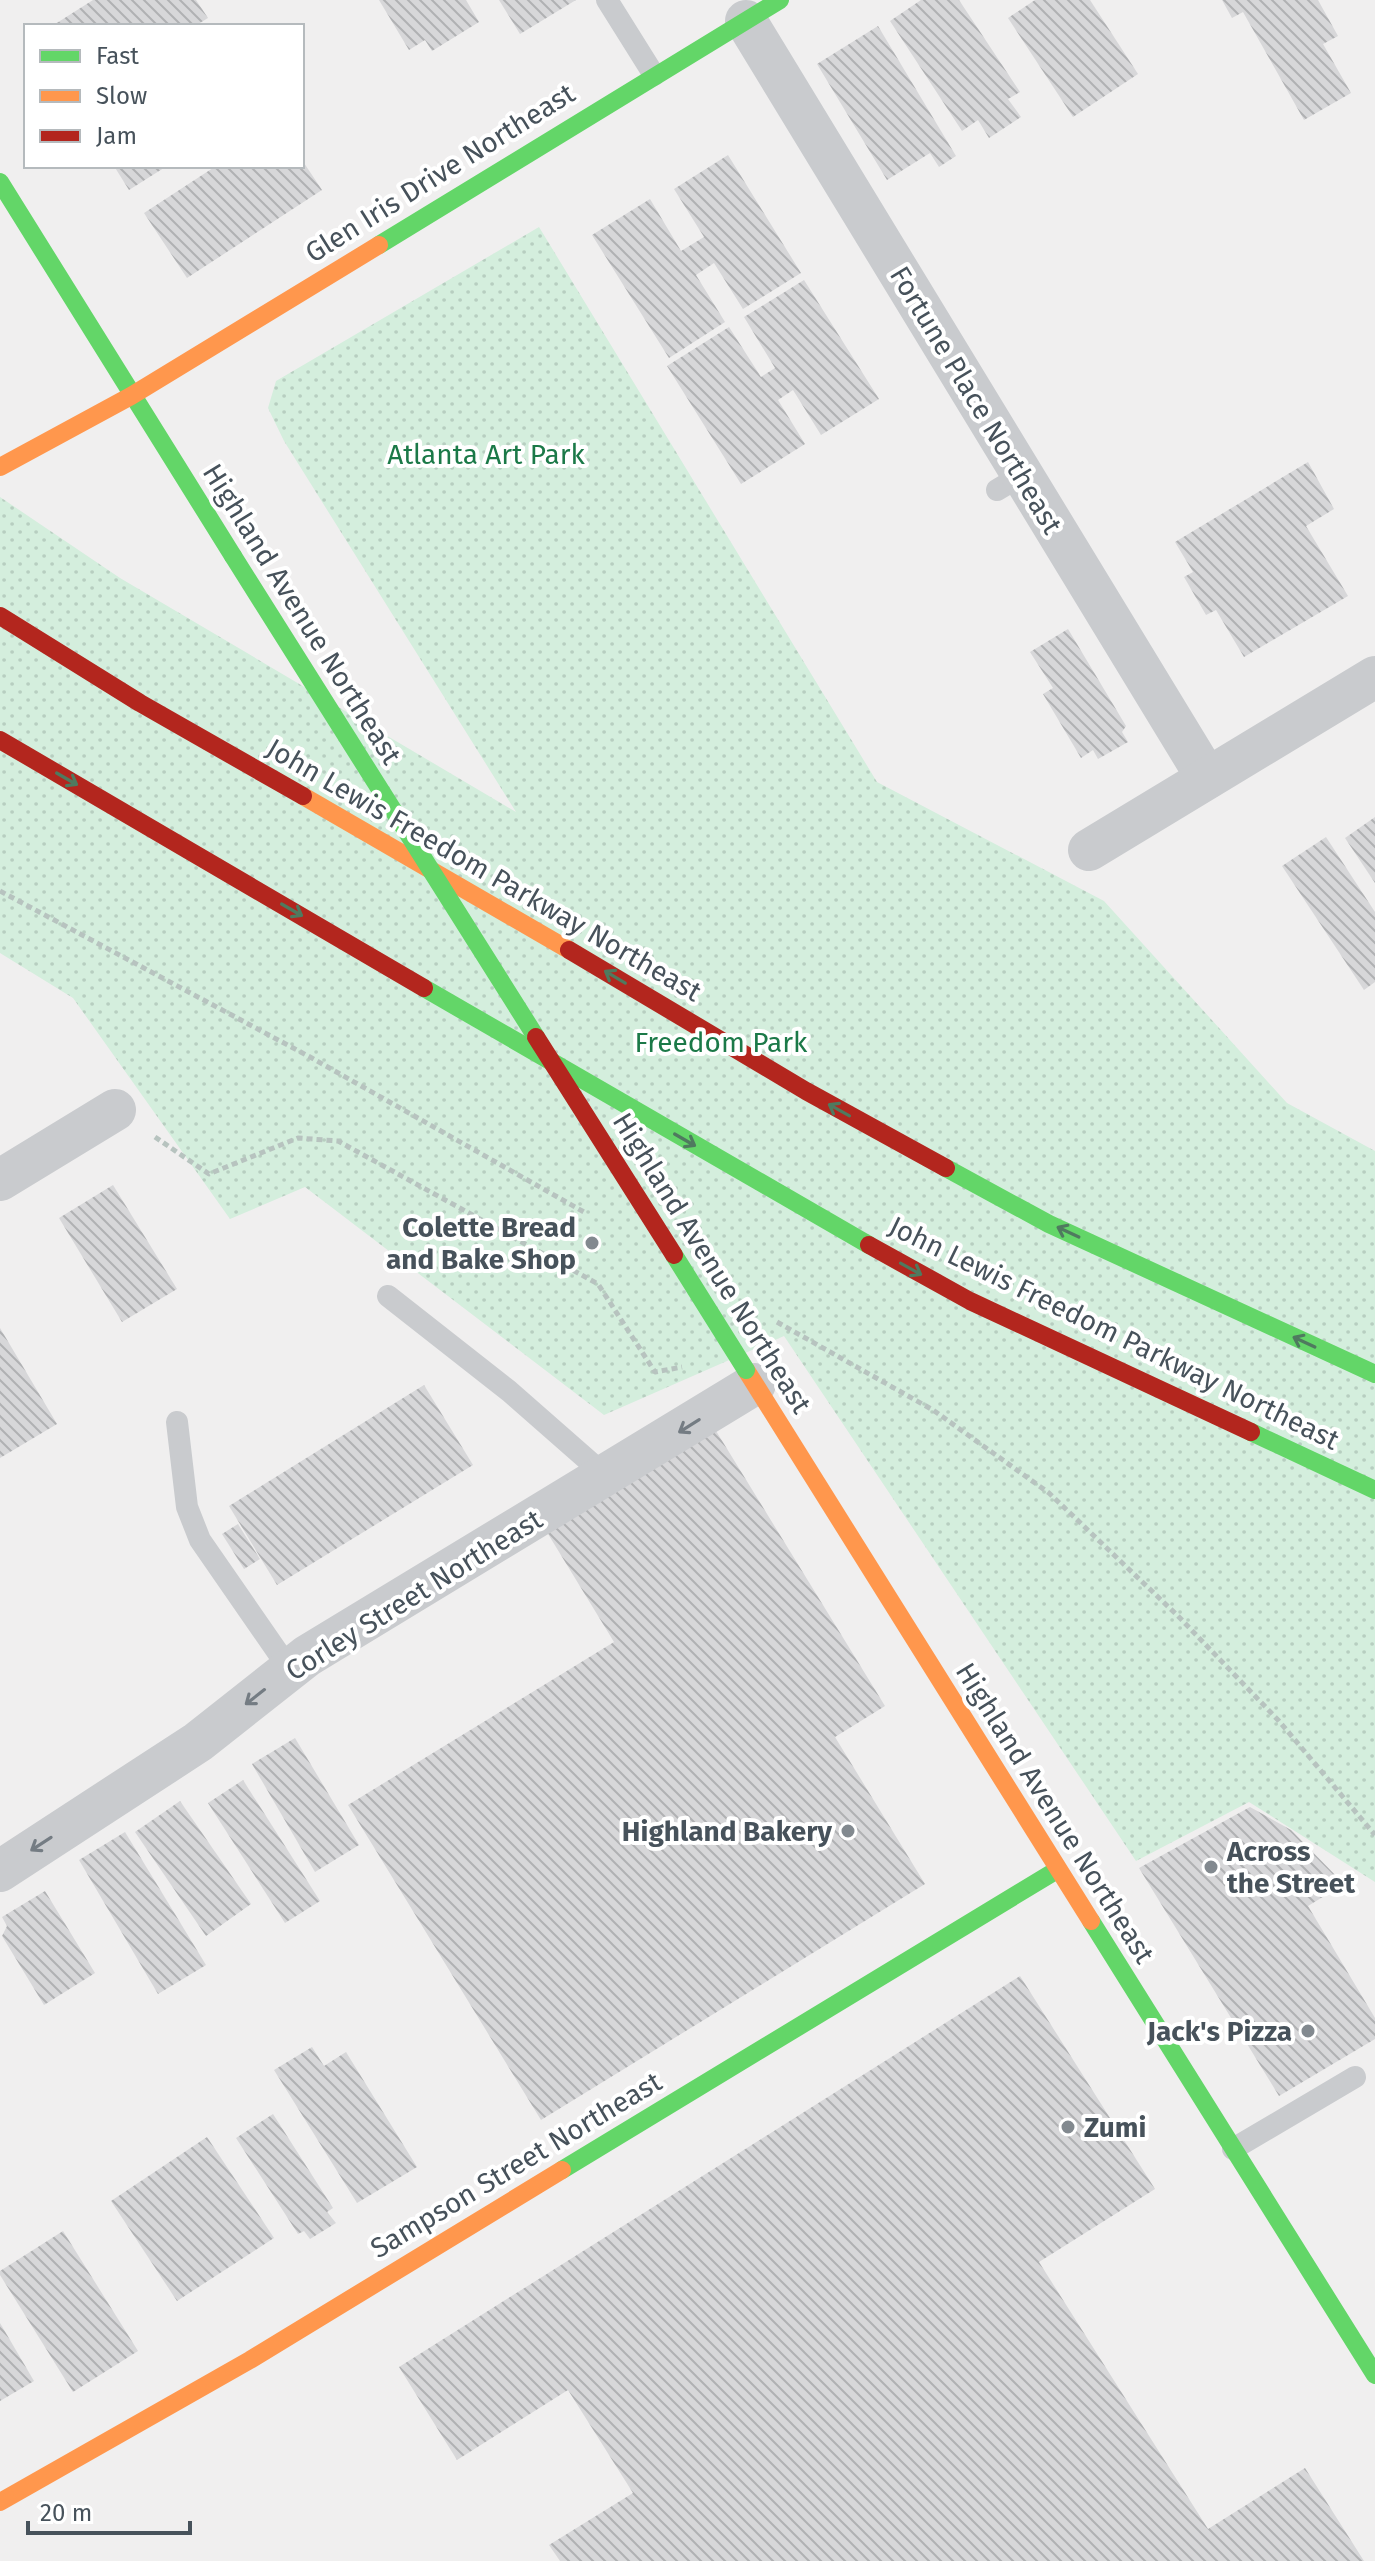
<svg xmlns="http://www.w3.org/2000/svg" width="1375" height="2561" font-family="'Fira Sans',sans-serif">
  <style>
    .park { fill: url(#park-dots) }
    .building { fill: url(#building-back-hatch) }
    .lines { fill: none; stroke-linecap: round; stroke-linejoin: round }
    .path { stroke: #b7c3bf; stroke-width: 5; stroke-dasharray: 6 4; stroke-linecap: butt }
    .lane { stroke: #c9cbce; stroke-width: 22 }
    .street { stroke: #c9cbce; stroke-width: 42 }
    .fast { stroke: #63d668; stroke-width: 18 }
    .slow { stroke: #ff974d; stroke-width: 18 }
    .jam { stroke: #b3261e; stroke-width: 18 }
    .fast-bridge { stroke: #63d668; stroke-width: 18 }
    .jam-bridge { stroke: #b3261e; stroke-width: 18 }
    .oneway { stroke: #4f7a5f }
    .oneway2 { stroke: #747c83 }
    .poi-dot { fill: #82898f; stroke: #fff; stroke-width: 3 }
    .labels { text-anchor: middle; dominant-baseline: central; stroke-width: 8; stroke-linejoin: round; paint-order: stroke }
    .street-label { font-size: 28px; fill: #47525b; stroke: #fff }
    .park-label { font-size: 28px; fill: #1b7948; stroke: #fff }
    .poi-label { font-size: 28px; font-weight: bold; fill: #47525b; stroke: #fff; text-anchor: end }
  </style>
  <defs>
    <pattern id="park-dots" width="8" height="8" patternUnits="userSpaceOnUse" patternTransform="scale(2)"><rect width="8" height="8" fill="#d4eedd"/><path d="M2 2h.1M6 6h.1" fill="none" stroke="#b7cec0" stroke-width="1.8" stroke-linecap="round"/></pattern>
    <pattern id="building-back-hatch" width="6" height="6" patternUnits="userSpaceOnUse" patternTransform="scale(2)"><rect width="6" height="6" fill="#d7d7d9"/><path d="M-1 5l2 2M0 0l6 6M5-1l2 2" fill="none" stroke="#b0b1b3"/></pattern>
  </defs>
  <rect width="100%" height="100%" fill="#f0efef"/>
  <polygon class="park" points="539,227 877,782 1104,901 1287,1103 1375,1151 1375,1882 1249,1802 1136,1861 784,1336 604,1415 305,1187 230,1219 73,998 0,953 0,497 120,578 516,812 284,441 268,408 276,381"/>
  <g class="building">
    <polygon points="93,0 196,0 208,18 195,26 52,26"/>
    <polygon points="379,0 466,0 479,22 432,51 425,40 409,50"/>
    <polygon points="499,0 576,0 520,34"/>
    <polygon points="921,0 959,0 1020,92 1008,99 1021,117 989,138 978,120 962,131 890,21"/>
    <polygon points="1035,0 1090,0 1138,74 1073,117 1008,18"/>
    <polygon points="1222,0 1318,0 1338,36 1323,44 1351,93 1304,120 1243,12 1232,18"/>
    <polygon points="878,26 956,156 939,167 930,153 887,180 817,64"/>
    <polygon points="728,155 801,273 743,309 714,263 696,275 725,322 669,358 592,235 650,199 681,251 704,237 674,189"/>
    <polygon points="302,160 322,190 187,278 144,213 216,166 302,166"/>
    <polygon points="114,166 167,166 129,190"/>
    <polygon points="804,280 879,399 821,435 793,390 778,400 805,444 741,484 667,366 729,327 761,377 775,368 744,317"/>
    <polygon points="1308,462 1334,509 1306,526 1348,596 1244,657 1216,610 1206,615 1184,577 1193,572 1175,542"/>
    <polygon points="1068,629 1126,726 1122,732 1128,742 1098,759 1093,750 1081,758 1043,694 1053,688 1030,652"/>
    <polygon points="1375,817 1375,883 1345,838"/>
    <polygon points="1326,837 1375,912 1375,982 1364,990 1282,866"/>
    <polygon points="113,1185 177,1289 122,1322 59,1218"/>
    <polygon points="0,1328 57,1424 0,1458"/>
    <polygon points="424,1385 473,1465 277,1585 229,1506"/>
    <polygon points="713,1426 885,1706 835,1737 925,1884 541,2120 348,1805 614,1642 545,1529"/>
    <polygon points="238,1524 260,1559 244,1569 222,1534"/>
    <polygon points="295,1738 359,1845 315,1872 252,1764"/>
    <polygon points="243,1780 320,1901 285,1923 208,1803"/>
    <polygon points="180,1801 251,1904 206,1936 135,1832"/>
    <polygon points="1250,1807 1291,1830 1344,1884 1308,1906 1375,2018 1375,2039 1279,2096 1139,1868"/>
    <polygon points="125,1832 206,1965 158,1994 79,1860"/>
    <polygon points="45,1891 95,1973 44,2005 2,1936 7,1926 2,1917"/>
    <polygon points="1020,1976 1155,2189 1039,2262 1208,2529 1305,2468 1364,2561 560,2561 549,2545 633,2493 568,2390 457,2460 399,2367"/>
    <polygon points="312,2047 324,2066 346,2052 417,2167 357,2203 274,2070"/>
    <polygon points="273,2114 333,2208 327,2212 336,2223 310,2239 304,2231 298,2234 236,2138"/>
    <polygon points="207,2137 274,2238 177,2301 111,2201"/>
    <polygon points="63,2231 138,2351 73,2392 0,2275 0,2271"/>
    <polygon points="0,2323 34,2381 0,2401"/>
  </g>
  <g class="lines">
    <g class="path">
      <polyline points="0,891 310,1057 584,1212"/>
      <polyline points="155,1137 209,1174 298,1138 338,1141 598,1284 655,1372 682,1367"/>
      <polyline points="777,1322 933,1410 1049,1493 1178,1616 1279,1721 1375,1835"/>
    </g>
    <g class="lane">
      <polyline points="607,0 654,75"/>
      <polyline points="997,490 1022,475"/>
      <polyline points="388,1296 509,1391 607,1477"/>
      <polyline points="177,1422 187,1507 200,1540 290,1670"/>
      <polyline points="1233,2149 1355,2077"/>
    </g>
    <g class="street">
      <polyline points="746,21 1207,778"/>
      <polyline points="1089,850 1375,677"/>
      <polyline points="0,1180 115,1110"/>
      <polyline points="0,1871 198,1742 307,1656 755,1384"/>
    </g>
    <g class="fast">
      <polyline points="0,182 233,556"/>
      <polyline points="379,245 780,0"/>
      <polyline points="424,988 869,1245"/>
      <polyline points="946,1168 1049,1224 1375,1374"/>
      <polyline points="1251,1432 1375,1490"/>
      <polyline points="1091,1921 1375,2375"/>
      <polyline points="562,2170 1057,1870"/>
    </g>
    <g class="slow">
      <polyline points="0,467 131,396 379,245"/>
      <polyline points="303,796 569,950"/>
      <polyline points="746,1370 1091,1921"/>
      <polyline points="0,2502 250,2360 562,2170"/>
    </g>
    <g class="jam">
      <polyline points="0,616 140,703 303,796"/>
      <polyline points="0,740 424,988"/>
      <polyline points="569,950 806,1091 946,1168"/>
      <polyline points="869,1245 970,1301 1251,1432"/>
    </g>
    <g class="fast-bridge">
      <polyline points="233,556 536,1037"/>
      <polyline points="674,1255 746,1370"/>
    </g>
    <polyline class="jam-bridge" points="536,1037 674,1255"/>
  </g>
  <defs><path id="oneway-shaft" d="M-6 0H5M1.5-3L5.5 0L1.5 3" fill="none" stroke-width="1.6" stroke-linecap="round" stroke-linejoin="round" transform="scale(2)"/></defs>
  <g class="oneway">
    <use href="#oneway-shaft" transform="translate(67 779) rotate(30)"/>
    <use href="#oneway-shaft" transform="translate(292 910) rotate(30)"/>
    <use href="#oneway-shaft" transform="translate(615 977) rotate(-149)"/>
    <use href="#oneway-shaft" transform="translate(839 1110) rotate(-151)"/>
    <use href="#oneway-shaft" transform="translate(685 1140) rotate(30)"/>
    <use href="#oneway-shaft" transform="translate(1068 1232) rotate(-155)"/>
    <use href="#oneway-shaft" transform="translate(911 1269) rotate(29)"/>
    <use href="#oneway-shaft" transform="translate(1304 1342) rotate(-155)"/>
  </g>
  <g class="oneway2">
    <use href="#oneway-shaft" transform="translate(689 1426) rotate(148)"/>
    <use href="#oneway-shaft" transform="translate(255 1697) rotate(142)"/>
    <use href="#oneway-shaft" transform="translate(41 1844) rotate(147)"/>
  </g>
  <g class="poi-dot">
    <circle cx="592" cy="1243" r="8"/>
    <circle cx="848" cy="1831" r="8"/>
    <circle cx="1211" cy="1867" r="8"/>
    <circle cx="1308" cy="2031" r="8"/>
    <circle cx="1068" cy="2127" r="8"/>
  </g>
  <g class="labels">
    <g class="street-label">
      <text transform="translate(440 173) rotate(-32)">Glen Iris Drive Northeast</text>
      <text transform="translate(976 400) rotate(59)">Fortune Place Northeast</text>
      <text transform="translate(302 614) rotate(58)">Highland Avenue Northeast</text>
      <text transform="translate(484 870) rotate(30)">John Lewis Freedom Parkway Northeast</text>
      <text transform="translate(712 1263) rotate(58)">Highland Avenue Northeast</text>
      <text transform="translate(1114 1333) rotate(26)">John Lewis Freedom Parkway Northeast</text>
      <text transform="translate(414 1595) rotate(-32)">Corley Street Northeast</text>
      <text transform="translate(1055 1813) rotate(58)">Highland Avenue Northeast</text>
      <text transform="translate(516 2165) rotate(-31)">Sampson Street Northeast</text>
    </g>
    <g class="park-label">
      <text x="486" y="454">Atlanta Art Park</text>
      <text x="721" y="1042">Freedom Park</text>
    </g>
    <g class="poi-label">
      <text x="576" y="1227">Colette Bread<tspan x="576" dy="32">and Bake Shop</tspan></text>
      <text x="832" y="1831">Highland Bakery</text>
      <text x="1227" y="1851" text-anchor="start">Across<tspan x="1227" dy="32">the Street</tspan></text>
      <text x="1292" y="2031">Jack's Pizza</text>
      <text x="1084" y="2127" text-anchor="start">Zumi</text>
    </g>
  </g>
  <rect x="24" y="24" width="280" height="144" fill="#ffffff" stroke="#b5babd" stroke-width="2"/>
  <rect x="40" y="50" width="40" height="12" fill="#63d668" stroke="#b5babd" stroke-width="2"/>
  <text x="96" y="64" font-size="24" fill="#47525b">Fast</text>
  <rect x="40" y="90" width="40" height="12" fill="#ff974d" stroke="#b5babd" stroke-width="2"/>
  <text x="96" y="104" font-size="24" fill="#47525b">Slow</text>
  <rect x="40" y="130" width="40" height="12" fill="#b3261e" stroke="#b5babd" stroke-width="2"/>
  <text x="96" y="144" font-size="24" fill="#47525b">Jam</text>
  <path d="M28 2521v12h162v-12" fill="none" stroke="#47525b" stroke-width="4"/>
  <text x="40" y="2521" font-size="24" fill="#47525b" stroke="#ffffff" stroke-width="6" paint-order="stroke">20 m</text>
</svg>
